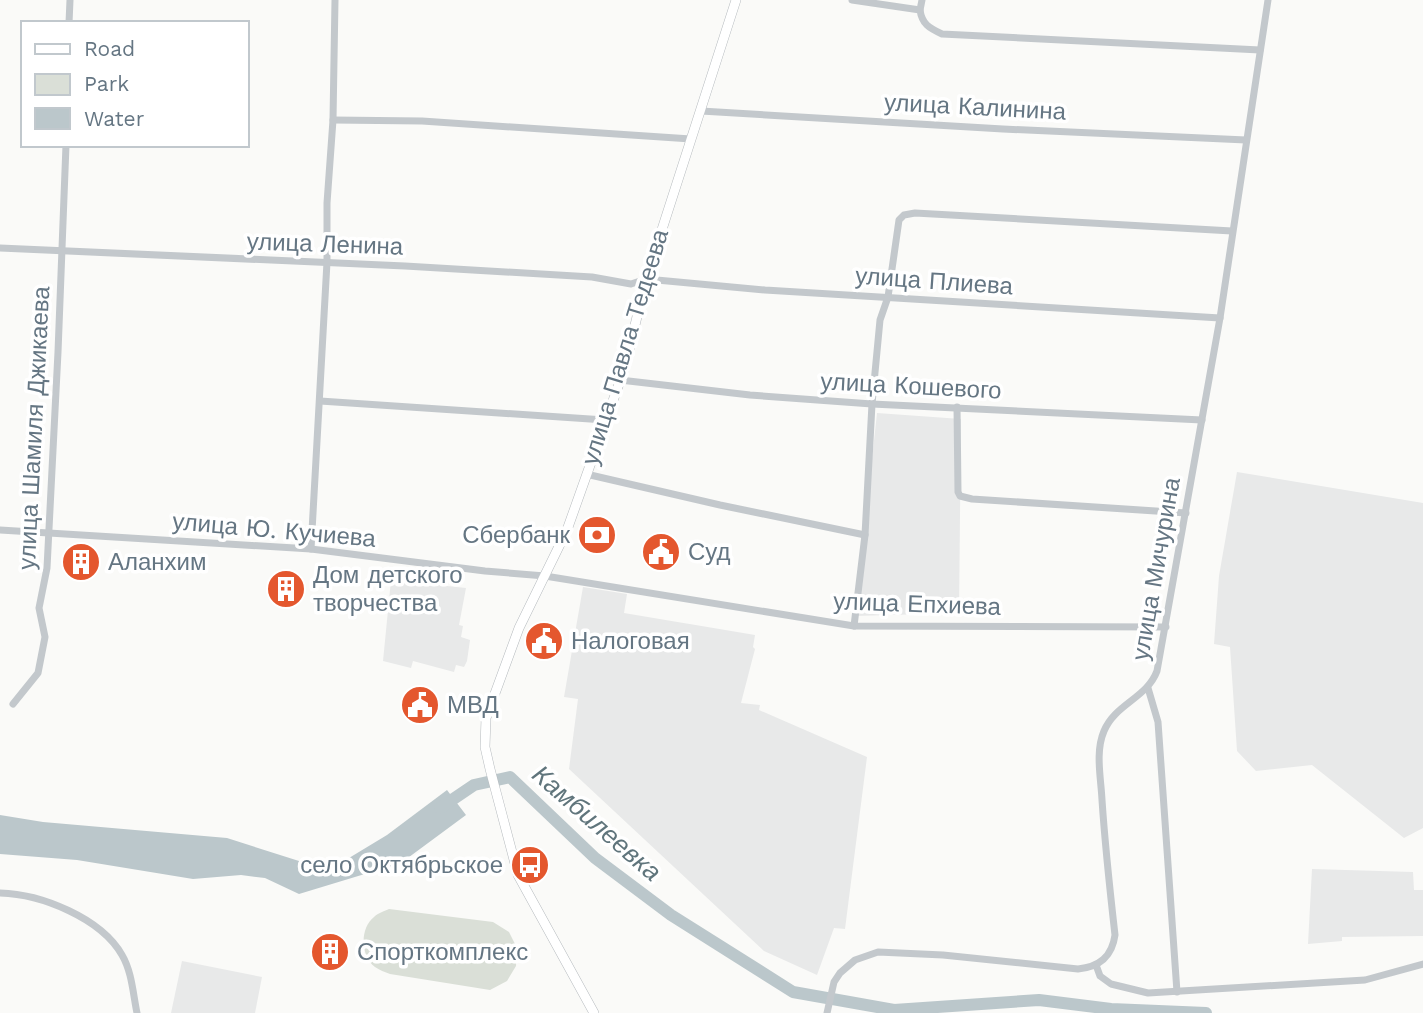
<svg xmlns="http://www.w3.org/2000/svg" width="1423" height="1013" font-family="'Work Sans',sans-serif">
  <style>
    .built { fill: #e8e9e9 }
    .green { fill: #dadfd7 }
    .water { fill: #bbc7cb }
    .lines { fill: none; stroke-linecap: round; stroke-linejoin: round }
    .river { stroke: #bbc7cb; stroke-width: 12 }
    .major-casing { stroke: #b5babe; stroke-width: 10 }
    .minor { stroke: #c3c8cc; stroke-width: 7 }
    .major { stroke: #fff; stroke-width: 9 }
    .labels { text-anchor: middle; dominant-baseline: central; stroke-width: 7; stroke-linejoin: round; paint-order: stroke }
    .street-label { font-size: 24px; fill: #657683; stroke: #fff }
    .poi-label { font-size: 24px; fill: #657683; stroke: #fff; text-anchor: start }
    .water-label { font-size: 26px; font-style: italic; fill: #60757c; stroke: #fff }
  </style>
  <rect width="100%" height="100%" fill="#fafaf8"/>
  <g class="built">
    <polygon points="877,413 961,419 959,613 855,616"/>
    <polygon points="1237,472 1423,503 1423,828 1404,838 1312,765 1256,771 1237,751 1230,647 1214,644 1219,576"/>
    <polygon points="391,580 466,588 459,625 463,626 461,637 470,640 467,661 464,667 456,665 454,672 413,661 411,668 383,661"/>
    <polygon points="583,587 627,594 624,613 755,635 753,647 755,649 741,703 760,705 759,710 867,757 845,929 834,928 817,975 764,951 569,769 578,699 564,697"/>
    <polygon points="1312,869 1413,872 1414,890 1423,890 1423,936 1342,937 1342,941 1308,944"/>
    <polygon points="182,961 262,977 255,1013 171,1013"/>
  </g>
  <path class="green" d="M389 909 493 922 509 932 517 948 516 966 507 981 490 990 390 974C385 972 379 970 375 967 360 955 360 928 374 917 378 913 385 911 389 909Z"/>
  <polygon class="water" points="447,790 466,815 401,863 299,894 265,878 241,875 193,879 77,860 0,854 0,815 43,822 227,838 299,861 349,858 387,835"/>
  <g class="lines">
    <polyline class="river" points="440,808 474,785 510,777 595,858 671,915 793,992 894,1010 1039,1000 1111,1009 1206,1013"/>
    <defs>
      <polyline id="major" points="594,1013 518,875 490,769 485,747 486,718 519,628 567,530 625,367 646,279 736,0"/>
    </defs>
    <use href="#major" class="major-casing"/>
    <g class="minor">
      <path d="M852 0 920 10C922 24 929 28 942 34L1260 50"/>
      <polyline points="920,10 922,0"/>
      <polyline points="69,23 70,0"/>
      <polyline points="701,111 1003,129 1246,140"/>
      <polyline points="333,120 422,121 691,139"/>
      <polyline points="0,248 405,266 592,277 631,284 646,279 765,290 1220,318"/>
      <polyline points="620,380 750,395 872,404 1202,420"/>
      <polyline points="320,401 605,420"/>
      <polyline points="957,407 958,492 960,496 972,499 1186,513"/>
      <polyline points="586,474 720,505 865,535"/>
      <polyline points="0,530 311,549 485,571 545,576 854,626 1166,627"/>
      <polyline points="311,549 327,262 327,203 333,120 335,0"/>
      <polyline points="854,626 865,535 872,404 880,320 888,297 899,220 904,215 915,213 1232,231"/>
      <polyline points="1148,688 1158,722 1177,992"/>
      <polyline points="13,704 38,673 45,637 39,608 47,568 58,352 66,145"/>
      <path d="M0 893C41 894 101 918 122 955 132 972 133 994 137 1013"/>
      <polyline points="1096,965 1100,976 1111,984 1148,993 1365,980 1423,964"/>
      <path d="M827 1013 834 982 840 973 855 960 878 952 943 955 1078 969C1099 967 1112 957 1115 935 1110 891 1105 845 1102 800 1101 778 1095 752 1104 731 1115 704 1147 698 1157 671L1220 318 1268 0"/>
    </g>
    <use href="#major" class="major"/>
  </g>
  <defs>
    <symbol id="bank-disc" viewBox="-11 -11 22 22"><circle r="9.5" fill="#e4572e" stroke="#fff"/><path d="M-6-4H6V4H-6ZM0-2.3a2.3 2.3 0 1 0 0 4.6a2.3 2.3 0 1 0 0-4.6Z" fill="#fff"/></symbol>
    <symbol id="civic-disc" viewBox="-11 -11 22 22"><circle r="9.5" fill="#e4572e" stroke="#fff"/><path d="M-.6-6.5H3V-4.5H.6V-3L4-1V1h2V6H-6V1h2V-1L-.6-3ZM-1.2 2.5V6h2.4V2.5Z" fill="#fff"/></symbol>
    <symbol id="building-disc" viewBox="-11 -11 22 22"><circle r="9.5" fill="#e4572e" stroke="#fff"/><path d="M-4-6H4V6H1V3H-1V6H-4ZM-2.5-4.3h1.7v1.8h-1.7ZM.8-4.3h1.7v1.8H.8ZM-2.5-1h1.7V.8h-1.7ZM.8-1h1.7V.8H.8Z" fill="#fff"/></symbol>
    <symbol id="bus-disc" viewBox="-11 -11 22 22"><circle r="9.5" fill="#e4572e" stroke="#fff"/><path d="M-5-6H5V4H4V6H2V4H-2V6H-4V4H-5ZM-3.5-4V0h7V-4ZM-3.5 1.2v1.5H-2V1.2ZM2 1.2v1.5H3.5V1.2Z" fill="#fff"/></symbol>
  </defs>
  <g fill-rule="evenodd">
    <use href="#bank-disc" x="575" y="513" width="44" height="44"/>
    <use href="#civic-disc" x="639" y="530" width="44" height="44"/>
    <use href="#building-disc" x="59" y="540" width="44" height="44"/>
    <use href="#building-disc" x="264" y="567" width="44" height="44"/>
    <use href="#civic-disc" x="522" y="619" width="44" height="44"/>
    <use href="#civic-disc" x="398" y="683" width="44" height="44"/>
    <use href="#bus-disc" x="508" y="843" width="44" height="44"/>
    <use href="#building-disc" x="308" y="930" width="44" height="44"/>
  </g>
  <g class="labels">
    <g class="street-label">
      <text transform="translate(975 107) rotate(3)">улица Калинина</text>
      <text transform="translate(325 244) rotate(2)">улица Ленина</text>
      <text transform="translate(934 281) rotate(4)">улица Плиева</text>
      <text transform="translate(625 347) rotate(-73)">улица Павла Тедеева</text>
      <text transform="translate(911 386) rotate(3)">улица Кошевого</text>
      <text transform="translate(34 428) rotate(-87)">улица Шамиля Джикаева</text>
      <text transform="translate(274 530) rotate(5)">улица Ю. Кучиева</text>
      <text transform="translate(1156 569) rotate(-80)">улица Мичурина</text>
      <text transform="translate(917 604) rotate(2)">улица Епхиева</text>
    </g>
    <g class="poi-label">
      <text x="570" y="535" text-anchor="end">Сбербанк</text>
      <text x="688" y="552">Суд</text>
      <text x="108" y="562">Аланхим</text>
      <text x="313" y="575">Дом детского<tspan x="313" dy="28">творчества</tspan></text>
      <text x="571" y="641">Налоговая</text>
      <text x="447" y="705">МВД</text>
      <text x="503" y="865" text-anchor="end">село Октябрьское</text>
      <text x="357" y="952">Спорткомплекс</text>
    </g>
    <g class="water-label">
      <text transform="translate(597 823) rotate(41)">Камбилеевка</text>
    </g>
  </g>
  <rect x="21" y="21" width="228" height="126" fill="#ffffff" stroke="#c1c8cd" stroke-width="2"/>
  <rect x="35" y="44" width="35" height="10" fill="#ffffff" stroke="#c1c8cd" stroke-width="2"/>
  <text x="84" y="56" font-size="21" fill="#657683">Road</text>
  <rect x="35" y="74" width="35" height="21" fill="#dadfd7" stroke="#c1c8cd" stroke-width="2"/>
  <text x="84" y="91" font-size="21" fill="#657683">Park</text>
  <rect x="35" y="108" width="35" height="21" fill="#bbc7cb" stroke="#c1c8cd" stroke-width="2"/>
  <text x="84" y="126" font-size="21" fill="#657683">Water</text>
</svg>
